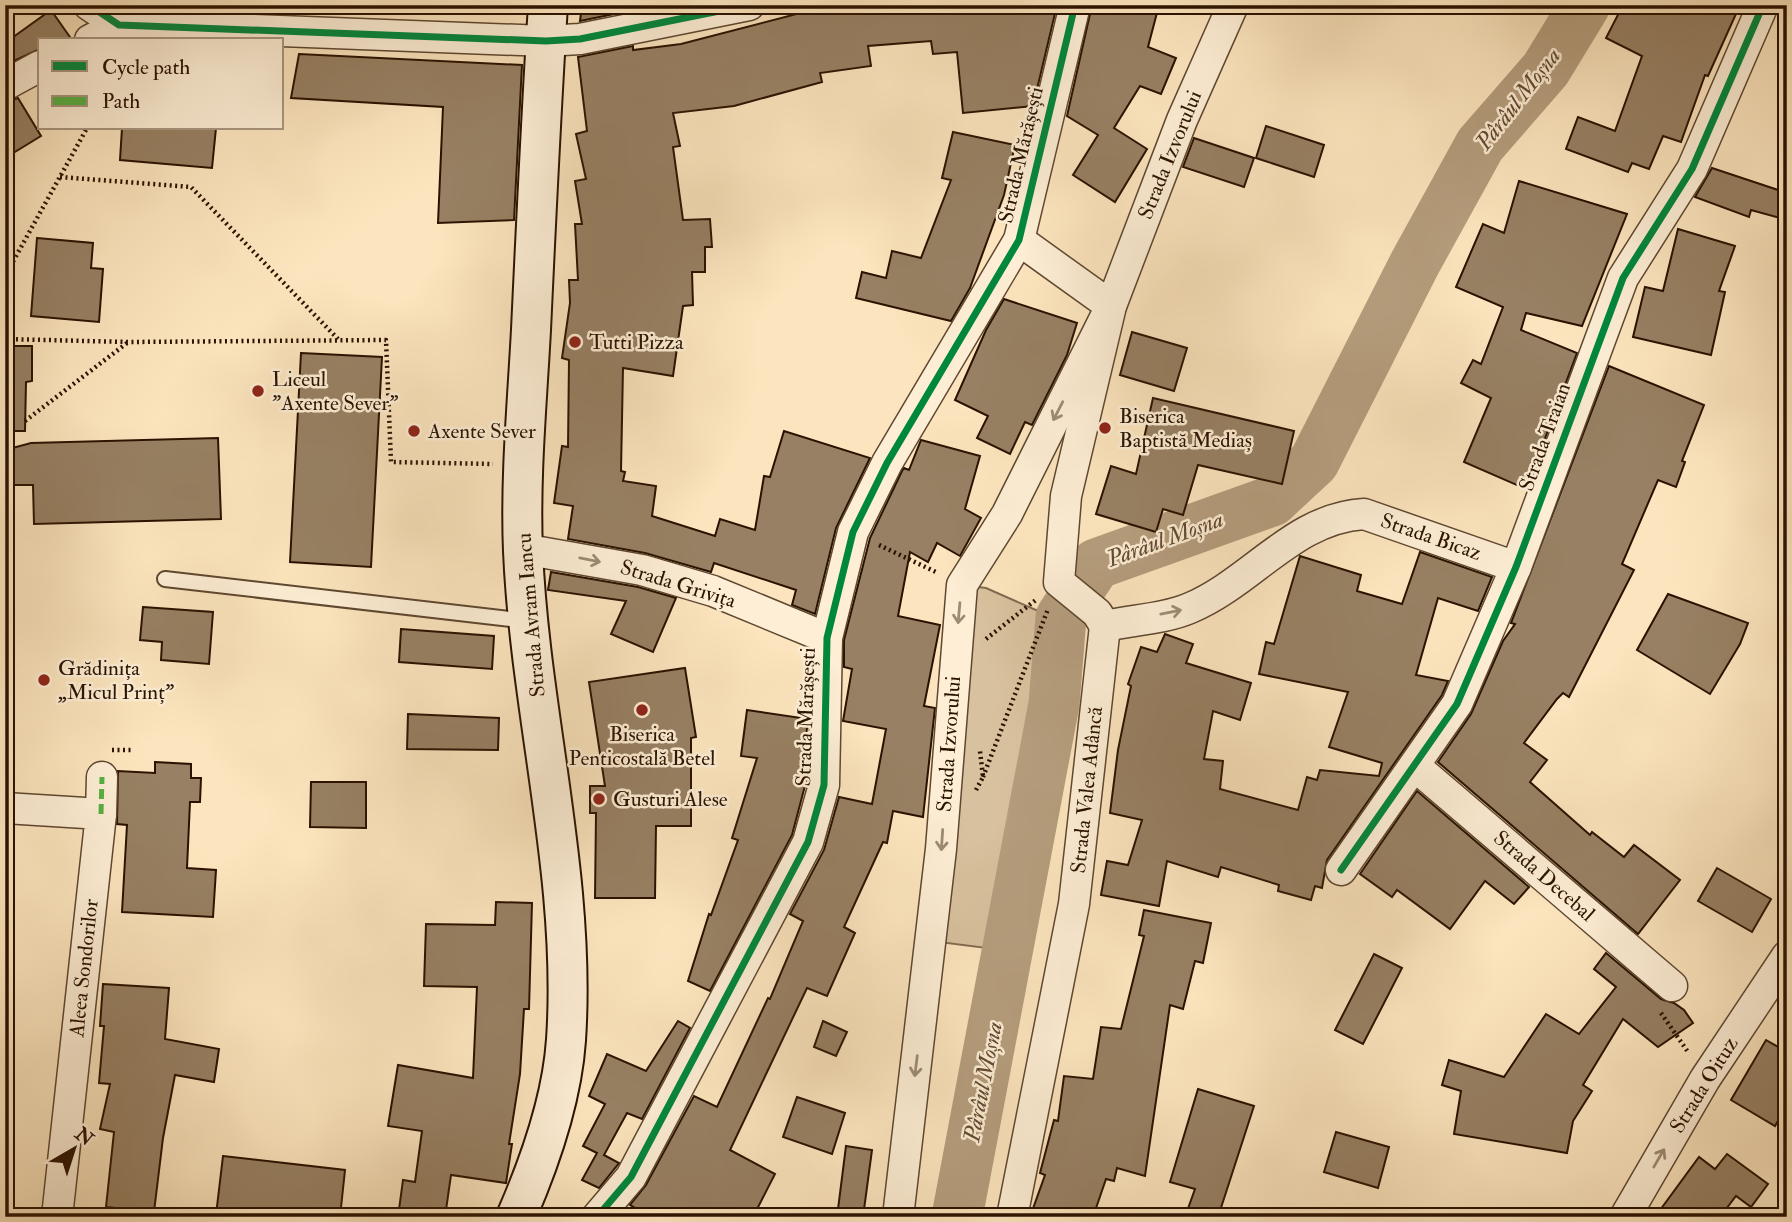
<svg xmlns="http://www.w3.org/2000/svg" width="1792" height="1222" font-family="'IM FELL Double Pica',serif">
  <style>
    .green { fill: #d8c19e; stroke: #816a4f; stroke-width: 2 }
    .lines { fill: none; stroke-linecap: round; stroke-linejoin: round }
    .river { stroke: #b59d7d; stroke-width: 51 }
    .building { fill: #978063; stroke: #2a1200; stroke-width: 2 }
    .lane-casing { stroke: #5e4730; stroke-width: 18 }
    .street-casing { stroke: #5e4730; stroke-width: 33 }
    .secondary-casing { stroke: #2a1200; stroke-width: 42 }
    .path { stroke: #2a1200; stroke-width: 4.5; stroke-dasharray: 2 3.5; stroke-linecap: butt }
    .lane { stroke: #fdeed5; stroke-width: 14 }
    .street { stroke: #fdeed5; stroke-width: 30 }
    .secondary { stroke: #fdeed5; stroke-width: 38 }
    .quiet { stroke: #56b143; stroke-width: 5; stroke-dasharray: 10 5; stroke-linecap: butt }
    .cycleway-casing { stroke: #fdeed5; stroke-width: 11 }
    .cycleway { stroke: #00873e; stroke-width: 7 }
    .oneway { stroke: #9e8b75 }
    .poi-dot { fill: #8f2418; stroke: #fdeed5; stroke-width: 2.5 }
    .labels { text-anchor: middle; dominant-baseline: central; stroke-width: 5; stroke-linejoin: round; paint-order: stroke }
    .street-label { font-size: 21px; fill: #2a1200; stroke: #fdeed5 }
    .poi-label { font-size: 21px; fill: #2a1200; stroke: #fdeed5; text-anchor: start }
    .water-label { font-size: 23px; font-style: italic; fill: #624a32; stroke: #fdeed5 }
  </style>
  <rect width="100%" height="100%" fill="#fce5be"/>
  <filter id="stains"><feTurbulence type="fractalNoise" baseFrequency=".00286" numOctaves="4"/><feColorMatrix values="0 0 0 0 .2 0 0 0 0 .09 0 0 0 0 .02 0 0 0 .5 -.17"/></filter>
  <radialGradient id="worn" r=".72"><stop offset=".6" stop-color="#630" stop-opacity="0"/><stop offset="1" stop-color="#630" stop-opacity=".3"/></radialGradient>
  <polygon class="green" points="962,585 986,588 1045,614 1045,716 994,949 931,941"/>
  <g class="lines">
    <polyline class="river" points="957,1217 1054,704 1061,617 1096,564 1272,501 1314,462 1415,263 1480,145 1546,69 1585,5"/>
  </g>
  <g class="building">
    <polygon points="582,5 634,5 634,10 580,21"/>
    <polygon points="845,5 926,5 926,13 979,9 978,5 1057,5 1033,106 963,113 957,52 933,54 931,41 868,46 871,66 820,73 822,82 734,106 673,113 680,146 673,147 683,220 710,219 712,247 705,247 705,272 692,272 693,305 683,306 673,376 623,368 621,471 625,472 623,481 656,486 652,516 715,536 720,519 755,530 764,476 770,477 784,431 870,458 836,528 815,614 792,605 796,590 714,563 711,572 645,553 568,539 573,506 554,503 562,446 568,447 569,360 562,358 570,303 569,280 578,280 575,224 582,224 575,181 586,179 576,134 587,131 578,57 633,46 633,50 681,44 808,11"/>
    <polygon points="1092,5 1159,5 1148,47 1176,58 1161,94 1140,86 1114,128 1147,149 1115,202 1073,175 1098,135 1067,116"/>
    <polygon points="1623,5 1740,5 1708,76 1705,75 1681,142 1663,136 1649,169 1632,163 1628,172 1566,149 1578,117 1615,131 1642,56 1606,38"/>
    <polygon points="51,10 72,40 40,40 40,49 5,65 5,43"/>
    <polygon points="299,54 522,65 514,220 438,223 443,107 291,98"/>
    <polygon points="18,98 41,136 5,158 5,102"/>
    <polygon points="1266,126 1324,145 1314,177 1256,158"/>
    <polygon points="122,128 216,128 212,168 120,160"/>
    <polygon points="953,132 1015,145 1004,195 970,288 951,321 856,298 862,272 886,278 892,251 921,258 951,180 942,178"/>
    <polygon points="1194,138 1254,158 1244,187 1183,167"/>
    <polygon points="1712,168 1787,193 1787,220 1751,210 1749,217 1695,197"/>
    <polygon points="1519,181 1627,214 1582,326 1526,313 1521,330 1577,353 1526,489 1464,462 1491,398 1461,383 1473,360 1481,364 1503,307 1456,287 1483,224 1504,233"/>
    <polygon points="1678,229 1735,246 1719,291 1725,292 1711,355 1633,337 1645,287 1663,291"/>
    <polygon points="37,238 93,243 91,268 103,269 99,322 31,316"/>
    <polygon points="1004,299 1077,323 1067,355 1032,425 1025,422 1010,454 977,438 988,416 955,400 986,330"/>
    <polygon points="1132,332 1187,348 1174,391 1120,375"/>
    <polygon points="5,346 32,346 32,381 26,382 25,431 5,431"/>
    <polygon points="301,353 382,357 371,567 290,562"/>
    <polygon points="1609,366 1704,405 1682,461 1685,462 1676,487 1658,480 1622,564 1634,570 1569,697 1563,693 1557,699 1524,743 1547,760 1530,782 1590,835 1592,832 1624,857 1634,845 1680,880 1638,934 1438,762 1471,714 1503,641 1515,624 1511,623"/>
    <polygon points="1153,398 1294,431 1282,484 1198,465 1183,515 1163,509 1156,532 1096,514 1111,466 1136,474"/>
    <polygon points="218,438 221,519 34,524 33,485 5,485 5,450 31,443"/>
    <polygon points="921,440 980,456 965,509 981,518 960,556 937,543 928,562 910,552 898,616 940,625 924,706 935,708 923,817 893,811 887,843 883,842 844,927 855,933 827,996 807,988 730,1150 775,1174 753,1217 634,1217 637,1209 630,1205 646,1185 694,1096 717,1107 768,998 770,999 803,921 790,914 824,850 839,797 872,804 886,729 843,721 852,669 844,667 844,640 870,538 902,471 904,468 909,470"/>
    <polygon points="1420,552 1492,577 1478,611 1438,598 1416,675 1448,681 1442,695 1327,860 1322,888 1315,886 1311,900 1278,891 1279,885 1221,867 1218,877 1167,861 1159,906 1101,895 1107,861 1128,865 1142,820 1110,813 1118,750 1131,686 1128,684 1141,647 1157,652 1165,634 1193,644 1186,663 1251,683 1240,720 1213,711 1204,759 1223,761 1220,789 1298,810 1307,777 1317,780 1320,770 1379,776 1382,763 1329,747 1348,692 1259,674 1266,642 1274,644 1300,556 1361,575 1357,591 1402,604"/>
    <polygon points="551,572 638,587 676,598 653,652 611,634 626,601 548,590"/>
    <polygon points="1668,594 1748,623 1740,644 1710,694 1637,650"/>
    <polygon points="143,607 213,612 209,664 161,660 162,642 140,640"/>
    <polygon points="401,629 494,636 492,669 399,662"/>
    <polygon points="685,668 696,737 691,738 691,826 656,826 655,898 595,898 596,813 590,813 590,786 605,786 589,682"/>
    <polygon points="747,710 808,719 802,771 807,772 807,778 792,835 710,991 688,981 709,914 711,915 738,840 732,838 757,758 741,756"/>
    <polygon points="408,714 499,718 498,750 407,749"/>
    <polygon points="155,762 191,764 191,778 201,778 200,802 190,802 187,868 216,870 213,917 122,912 127,825 117,824 118,771 155,773"/>
    <polygon points="311,782 366,782 366,828 310,827"/>
    <polygon points="1417,791 1529,887 1514,904 1485,881 1450,929 1397,890 1392,897 1360,874"/>
    <polygon points="1717,868 1771,899 1752,932 1698,901"/>
    <polygon points="496,902 532,903 529,1009 524,1009 520,1074 509,1144 512,1144 506,1183 451,1175 445,1217 398,1217 403,1180 415,1182 422,1131 388,1126 398,1065 473,1078 477,987 424,986 426,924 495,925"/>
    <polygon points="1144,910 1211,923 1203,963 1195,961 1183,1009 1170,1005 1145,1176 1117,1168 1114,1181 1106,1179 1093,1217 1030,1217 1045,1175 1040,1173 1054,1120 1058,1121 1064,1076 1093,1079 1101,1027 1121,1029 1144,936 1139,935"/>
    <polygon points="1606,953 1661,999 1674,1003 1684,1010 1693,1023 1658,1047 1623,1019 1583,1085 1592,1091 1573,1121 1567,1153 1454,1134 1461,1091 1442,1085 1449,1060 1504,1077 1546,1014 1579,1034 1616,987 1594,969"/>
    <polygon points="1374,954 1402,968 1363,1044 1335,1030"/>
    <polygon points="103,984 169,988 165,1039 219,1049 214,1082 175,1075 163,1138 154,1212 106,1207 114,1132 100,1129 110,1084 99,1083 104,1026 100,1026"/>
    <polygon points="678,1021 690,1028 642,1119 627,1113 604,1155 619,1163 599,1188 582,1180 597,1153 583,1146 605,1104 589,1096 607,1054 646,1071"/>
    <polygon points="823,1021 847,1032 836,1056 814,1047"/>
    <polygon points="1766,1040 1787,1052 1787,1105 1775,1126 1731,1100"/>
    <polygon points="1198,1089 1254,1106 1218,1217 1185,1217 1195,1189 1170,1182"/>
    <polygon points="797,1097 845,1113 832,1154 783,1137"/>
    <polygon points="1336,1132 1389,1147 1378,1188 1324,1172"/>
    <polygon points="846,1146 872,1150 863,1217 837,1217"/>
    <polygon points="1727,1154 1768,1184 1751,1207 1736,1196 1720,1217 1655,1217 1699,1157 1715,1169"/>
    <polygon points="223,1156 345,1170 340,1217 216,1215"/>
  </g>
  <g class="lines">
    <defs>
      <polyline id="lane" points="165,579 527,621"/>
      <g id="street">
        <polyline points="89,5 119,25 546,41 580,39 749,5"/>
        <polyline points="90,40 119,25"/>
        <polyline points="5,85 40,66"/>
        <polyline points="523,549 642,570 713,591 827,638"/>
        <polyline points="1105,626 1097,613 1059,582 1066,496 1111,306 1182,120 1233,5"/>
        <path d="M1105 626C1131 620 1165 619 1190 608 1252 582 1294 518 1364 514L1516 567"/>
        <polyline points="1416,767 1672,986"/>
        <polyline points="5,808 101,814 57,1217"/>
        <polyline points="101,814 102,777"/>
        <polyline points="1341,870 1457,704 1516,567 1623,278 1692,169 1763,5"/>
        <polyline points="597,1217 631,1177 808,842 824,785 827,638 853,532 887,463 1019,240 1075,5"/>
        <polyline points="898,1217 941,849 962,585 1007,514 1111,306 1019,240"/>
        <polyline points="1012,1217 1074,904 1105,626"/>
        <polyline points="1625,1217 1705,1079 1787,956"/>
      </g>
      <path id="secondary" d="M516 1217C540 1162 562 1100 566 1040 577 876 530 714 523 551 520 478 527 404 531 330 536 222 541 114 548 5"/>
    </defs>
    <use href="#lane" class="lane-casing"/>
    <use href="#street" class="street-casing"/>
    <use href="#secondary" class="secondary-casing"/>
    <g class="path">
      <polyline points="60,177 191,187 338,339"/>
      <polyline points="5,276 87,128"/>
      <polyline points="5,339 128,342 386,340 391,462 493,464"/>
      <polyline points="25,421 127,343"/>
      <polyline points="879,545 938,573"/>
      <polyline points="986,639 1037,599"/>
      <polyline points="112,750 132,750"/>
      <polyline points="983,777 1048,609"/>
      <polyline points="976,790 983,777 980,751"/>
      <polyline points="1661,1013 1688,1052"/>
    </g>
    <use href="#lane" class="lane"/>
    <use href="#street" class="street"/>
    <use href="#secondary" class="secondary"/>
    <polyline class="quiet" points="101,814 102,777"/>
    <defs>
      <g id="cycleway">
        <polyline points="89,5 119,25 546,41 580,39 749,5"/>
        <polyline points="1341,870 1457,704 1516,567 1623,278 1692,169 1763,5"/>
        <polyline points="597,1217 631,1177 808,842 824,785 827,638 853,532 887,463 1019,240 1075,5"/>
      </g>
    </defs>
    <use href="#cycleway" class="cycleway-casing"/>
    <use href="#cycleway" class="cycleway"/>
  </g>
  <defs><path id="oneway-shaft" d="M-6 0H5M1.5-3L5.5 0L1.5 3" fill="none" stroke-width="1.6" stroke-linecap="round" stroke-linejoin="round" transform="scale(1.75)"/></defs>
  <g class="oneway">
    <use href="#oneway-shaft" transform="translate(1058 411) rotate(117)"/>
    <use href="#oneway-shaft" transform="translate(590 560) rotate(11)"/>
    <use href="#oneway-shaft" transform="translate(1171 612) rotate(-11)"/>
    <use href="#oneway-shaft" transform="translate(959 613) rotate(95)"/>
    <use href="#oneway-shaft" transform="translate(942 840) rotate(94)"/>
    <use href="#oneway-shaft" transform="translate(916 1066) rotate(97)"/>
    <use href="#oneway-shaft" transform="translate(1659 1158) rotate(-60)"/>
  </g>
  <g class="poi-dot">
    <circle cx="575" cy="342" r="7"/>
    <circle cx="258" cy="391" r="7"/>
    <circle cx="1105" cy="428" r="7"/>
    <circle cx="414" cy="431" r="7"/>
    <circle cx="44" cy="680" r="7"/>
    <circle cx="642" cy="710" r="7"/>
    <circle cx="599" cy="799" r="7"/>
  </g>
  <g class="labels">
    <g class="street-label">
      <text transform="translate(1021 155) rotate(-77)">Strada Mărășești</text>
      <text transform="translate(1170 155) rotate(-68)">Strada Izvorului</text>
      <text transform="translate(1545 437) rotate(-70)">Strada Traian</text>
      <text transform="translate(1431 537) rotate(19)">Strada Bicaz</text>
      <text transform="translate(678 584) rotate(17)">Strada Grivița</text>
      <text transform="translate(531 615) rotate(-95)">Strada Avram Iancu</text>
      <text transform="translate(806 717) rotate(-88)">Strada Mărășești</text>
      <text transform="translate(949 744) rotate(-86)">Strada Izvorului</text>
      <text transform="translate(1087 790) rotate(-84)">Strada Valea Adâncă</text>
      <text transform="translate(1544 876) rotate(41)">Strada Decebal</text>
      <text transform="translate(84 968) rotate(-84)">Aleea Sondorilor</text>
      <text transform="translate(1704 1085) rotate(-58)">Strada Oituz</text>
    </g>
    <g class="poi-label">
      <text x="589" y="342">Tutti Pizza</text>
      <text x="272" y="379">Liceul<tspan x="272" dy="24">"Axente Sever"</tspan></text>
      <text x="1119" y="416">Biserica<tspan x="1119" dy="24">Baptistă Mediaș</tspan></text>
      <text x="428" y="431">Axente Sever</text>
      <text x="58" y="668">Grădinița<tspan x="58" dy="24">„Micul Prinț”</tspan></text>
      <text x="642" y="734" text-anchor="middle">Biserica<tspan x="642" dy="24">Penticostală Betel</tspan></text>
      <text x="613" y="799">Gusturi Alese</text>
    </g>
    <g class="water-label">
      <text transform="translate(1518 99) rotate(-52)">Pârâul Moșna</text>
      <text transform="translate(1165 539) rotate(-20)">Pârâul Moșna</text>
      <text transform="translate(983 1082) rotate(-79)">Pârâul Moșna</text>
    </g>
  </g>
  <rect width="1792" height="1222" fill="none" stroke="#fce5be" stroke-width="28"/>
  <rect x="7" y="7" width="1778" height="1208" fill="none" stroke="#2a1200" stroke-width="3.5"/>
  <rect x="14" y="14" width="1764" height="1194" fill="none" stroke="#2a1200" stroke-width="2"/>
  <rect x="38" y="38" width="245" height="91" fill="#fdeed5" stroke="#a99680" stroke-width="2"/>
  <rect x="52" y="61" width="35" height="10" fill="#00873e" stroke="#a99680" stroke-width="2"/>
  <text x="102" y="74" font-size="21" fill="#2a1200">Cycle path</text>
  <rect x="52" y="96" width="35" height="10" fill="#56b143" stroke="#a99680" stroke-width="2"/>
  <text x="102" y="108" font-size="21" fill="#2a1200">Path</text>
  <g transform="translate(74 1149) rotate(39)" stroke="#fdeed5" stroke-width="5" paint-order="stroke">
  <path d="M0-5L12 26L0 18L-12 26Z" fill="#2a1200"/>
  <text y="-10" font-size="19" font-weight="bold" text-anchor="middle" fill="#2a1200">N</text>
  </g>
  <rect width="100%" height="100%" filter="url(#stains)"/>
  <rect width="100%" height="100%" fill="url(#worn)"/>
</svg>
